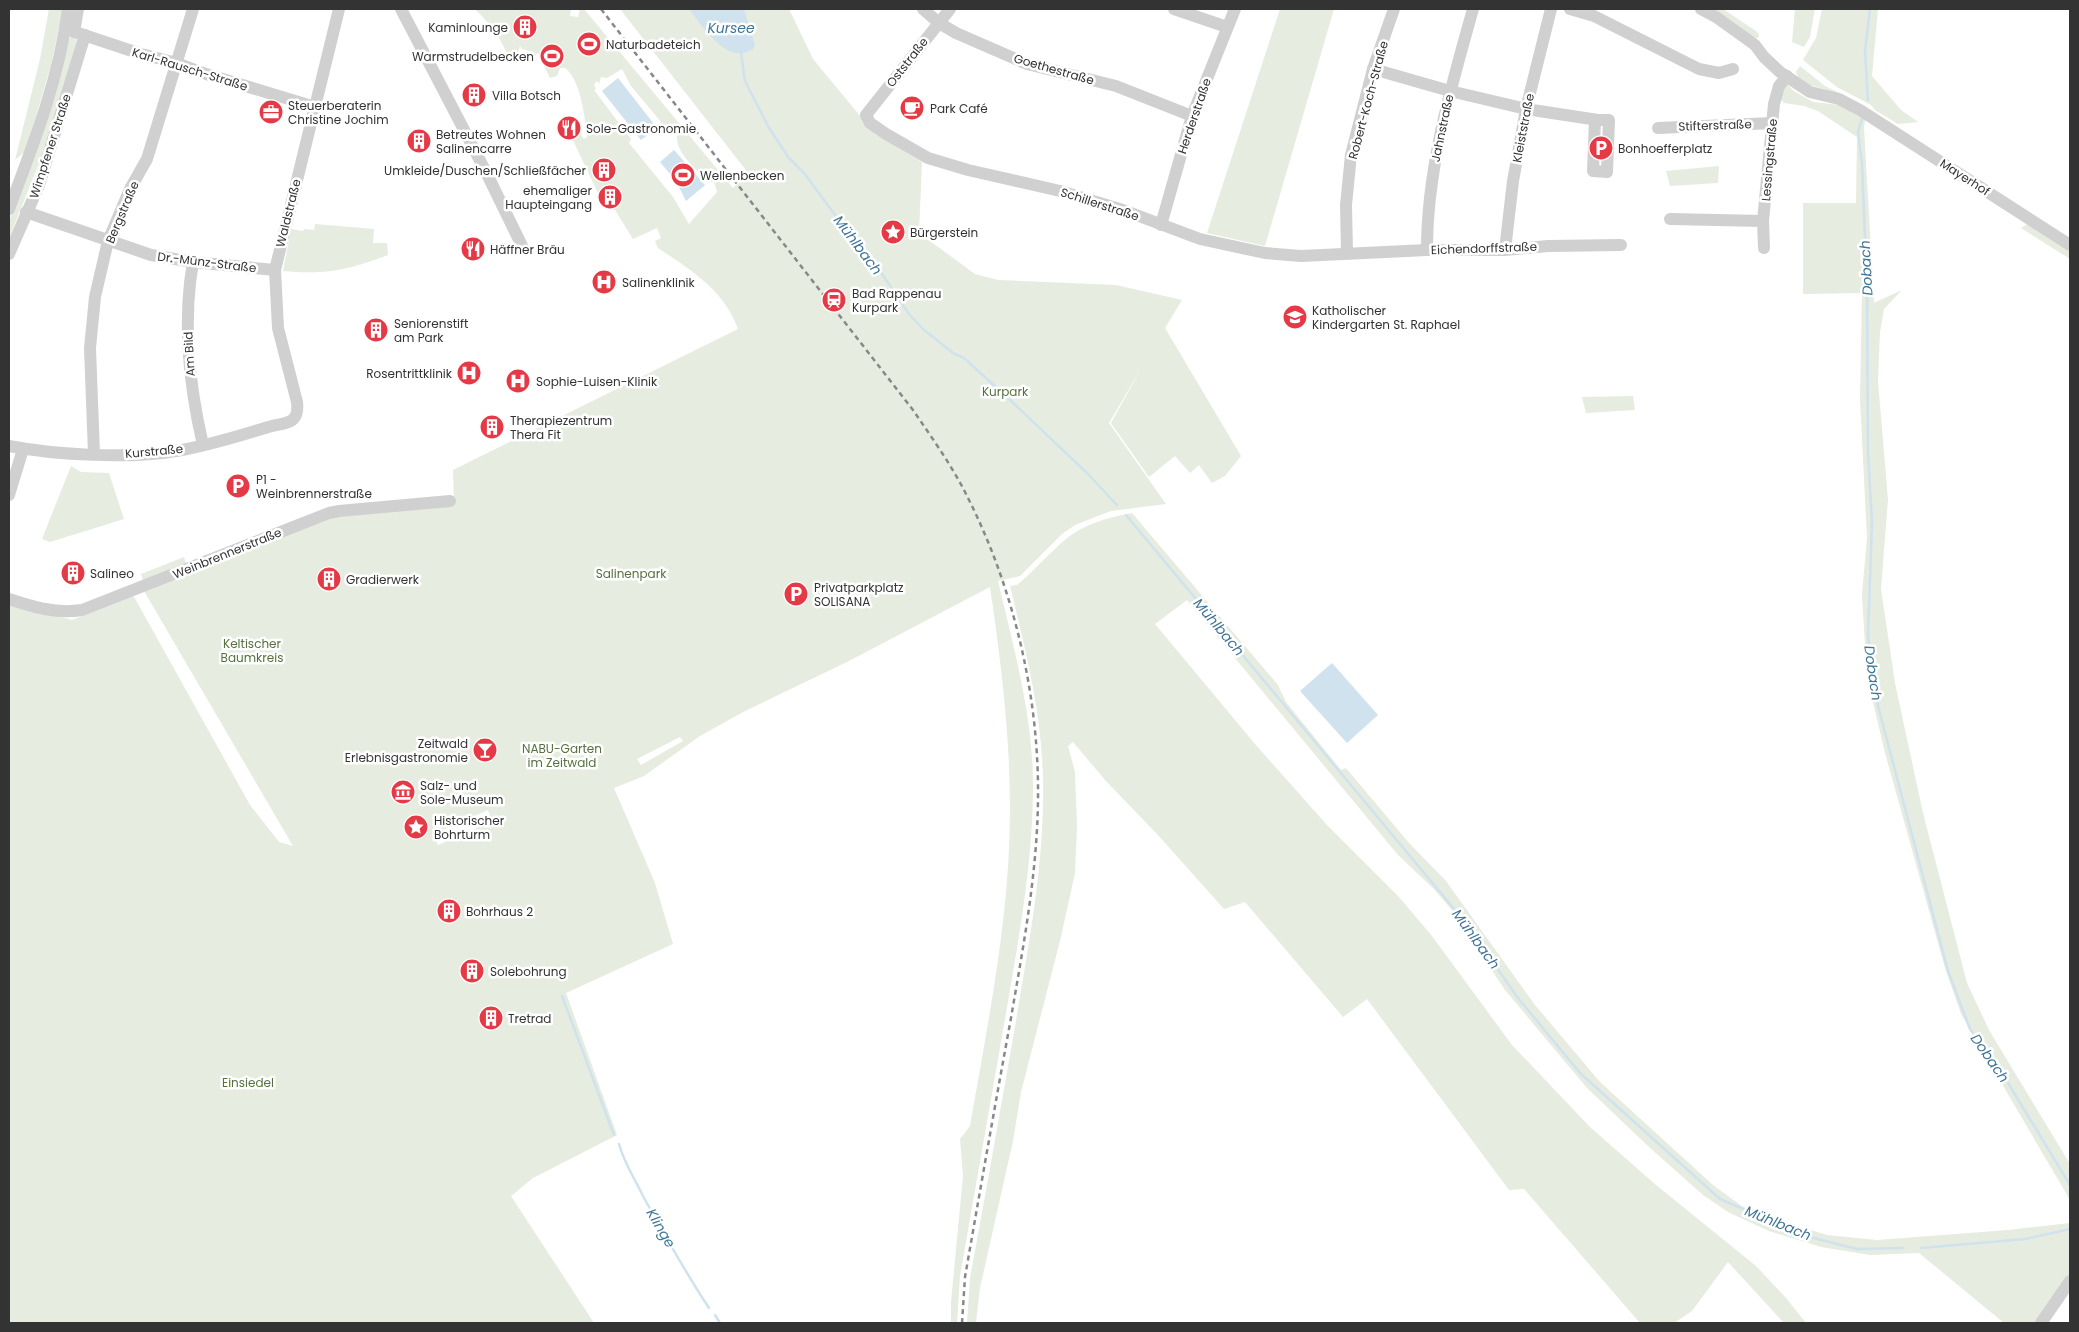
<svg xmlns="http://www.w3.org/2000/svg" width="2079" height="1332" font-family="Poppins,sans-serif">
  <style>
    .green { fill: #e6ecdf; fill-rule: evenodd }
    .water { fill: #cfe2ee }
    .lines { fill: none; stroke-linecap: round; stroke-linejoin: round }
    .stream { stroke: #cfe2ee; stroke-width: 2.5 }
    .minor { stroke: #d0d0d0; stroke-width: 12 }
    .rail { stroke: #888; stroke-width: 2.5; stroke-dasharray: 5 4; stroke-linecap: butt }
    .labels { text-anchor: middle; dominant-baseline: central; stroke-width: 5; stroke-linejoin: round; paint-order: stroke }
    .poi-label { font-size: 12px; fill: #333; stroke: #fff; text-anchor: start }
    .street-label { font-size: 12px; fill: #333; stroke: #fff }
    .park-label { font-size: 12px; fill: #56703f; stroke: #fff }
    .water-label { font-size: 14px; font-style: italic; fill: #3f7597; stroke: #fff }
  </style>
  <rect width="100%" height="100%" fill="#fff"/>
  <g class="green">
    <polygon points="49,9 63,9 51,65 26,151 15,160 40,59"/>
    <path d="M475 9H571L570 16 578 17 580 9H584L733 188 749 174 620 9H789L813 59 875 134 922 162 919 233 975 274 998 280 1116 285 1182 300 1165 328 1241 456 1225 476 1212 483 1199 465 1190 473 1175 456 1149 477 1111 423 1142 367 1109 423 1166 504 1111 511 1075 525 1062 534 1020 576 998 581C1014 649 1033 716 1033 786 1033 865 1018 942 1005 1019 990 1105 975 1190 960 1276L957 1323H951V1302L963 1176 960 1139 970 1126C988 1022 1010 916 1010 810 1010 734 1001 661 990 587L847 662 743 712 700 736 644 776 614 788 655 883 673 944 566 993 617 1135 533 1178 511 1196 594 1323H9V602L72 620 133 595 250 805 279 842 293 846 144 591 335 515 454 504 453 470 738 329C725 291 690 269 658 248L655 241 661 238 657 228 633 239 615 210 605 208 571 136 579 132 584 139 587 137C585 118 581 80 565 68H560L557 76 550 78 538 53 535 55 533 52 522 49 520 46 516 59 511 61 495 30ZM622 69 631 86 666 128 671 129 677 135C675 153 697 170 709 182H714L717 192 689 224 673 197 629 143 631 139 594 90 596 89 594 84 597 81 599 84 601 77 607 78ZM680 737 683 741 641 765 637 759ZM488 810 492 821 438 845 433 834Z"/>
    <polygon points="1280,9 1334,9 1265,246 1207,233"/>
    <polygon points="1707,9 1723,9 1756,31 1759,34 1759,37 1754,39"/>
    <polygon points="1795,9 1815,9 1810,37 1804,47 1792,42"/>
    <polygon points="1822,9 1878,9 1872,76 1901,110 1918,122 1898,124 1875,110 1871,105 1837,87 1803,60 1816,38"/>
    <polygon points="72,37 76,38 77,43 42,156 9,238 9,222 67,40"/>
    <polygon points="1800,66 1825,86 1843,95 1810,85 1798,77 1796,72"/>
    <polygon points="1787,84 1794,91 1813,102 1841,105 1865,120 1864,128 1874,303 1902,290 1884,309 1880,332 1878,381 1888,500 1881,589 1895,683 1923,813 1967,983 1989,1030 2070,1164 2070,1200 1961,1014 1945,968 1885,753 1873,702 1865,645 1862,594 1867,538 1860,399 1862,293 1803,294 1803,203 1856,203 1857,137 1818,111 1804,106 1784,103 1778,96"/>
    <polygon points="1719,166 1718,183 1670,186 1666,171"/>
    <path d="M315 224 374 229 373 243H387L388 255C348 270 327 275 283 271L291 229 303 231 304 229 314 230Z"/>
    <polygon points="2028,224 2070,251 2070,259 2021,228"/>
    <polygon points="1633,396 1635,410 1586,413 1582,397"/>
    <polygon points="71,466 81,472 109,473 124,519 50,542 42,539"/>
    <path d="M1132 513 1278 685 1286 702 1341 770 1346 768 1409 843 1446 881 1535 1005 1600 1082 1713 1185 1743 1207 1777 1220 1827 1235 1877 1240 2008 1230 2070 1223V1273L2035 1323H2004L1919 1253 1870 1255 1821 1247 1769 1231 1728 1212 1703 1195 1649 1147 1587 1088 1505 990 1451 909 1434 889 1398 855 1187 600 1155 624 1255 744 1327 825 1399 897 1432 936 1512 1045 1590 1127 1656 1185 1756 1266 1786 1298 1806 1323H1784L1728 1262 1692 1311 1674 1323H1640L1524 1189 1509 1190 1367 999 1343 1017 1245 902 1224 909 1157 834 1105 780 1073 742 1068 746 1075 772 1077 827 1075 873 1061 937 1021 1092 1013 1141 980 1288 976 1323H967L970 1278C986 1192 1001 1107 1016 1021 1029 943 1044 865 1043 786 1043 717 1026 652 1010 586L1017 585C1034 571 1049 553 1066 539 1084 524 1109 517 1132 513Z"/>
    <polygon points="184,557 186,564 143,581 141,574"/>
  </g>
  <g class="water">
    <path d="M689 9H744L755 45 754 48C729 68 703 27 689 9Z"/>
    <polygon points="618,78 657,128 641,140 602,91"/>
    <polygon points="674,150 705,185 686,201 676,181 660,162"/>
    <polygon points="1332,663 1378,715 1347,743 1300,691"/>
  </g>
  <g class="lines">
    <g class="stream">
      <polyline points="741,53 745,81 768,126 788,157 804,173 869,261 882,274 909,314 923,329 953,353 964,358 1009,399 1087,473 1117,505"/>
      <polyline points="1868,100 1865,51 1870,9"/>
      <polyline points="1862,119 1858,132 1862,163 1867,287 1868,453 1872,521 1868,637 1878,706 1948,971 1970,1029 2005,1078 2070,1185"/>
      <polyline points="1126,515 1465,922 1518,998 1581,1074 1720,1199 1806,1236 1857,1249 1903,1248"/>
      <polyline points="562,996 614,1135"/>
      <path d="M619 1144C624 1163 635 1179 643 1196 664 1234 685 1272 709 1308"/>
      <polyline points="1921,1248 2025,1239 2070,1229"/>
      <polyline points="715,1315 720,1323"/>
    </g>
    <g class="minor">
      <polyline points="401,9 487,174 524,250"/>
      <polyline points="923,9 939,23 956,33 1027,64 1116,86 1192,116"/>
      <polyline points="950,9 866,115 870,123 886,134 928,158 968,170 1060,191 1123,210 1200,239 1265,253 1301,256 1427,250 1505,250 1548,246 1621,245"/>
      <polyline points="1174,9 1227,27"/>
      <polyline points="1570,9 1594,16 1699,69 1719,73 1733,69"/>
      <polyline points="1701,9 1716,17 1755,45 1764,57 1780,72 1810,92 1839,99 1860,110 2070,245"/>
      <polyline points="66,29 141,54 177,63 206,74 315,107"/>
      <polyline points="74,32 78,9"/>
      <polyline points="1373,69 1450,91 1526,109 1598,120 1609,120 1607,172 1593,171 1595,120"/>
      <polyline points="1658,128 1773,123"/>
      <path d="M9 209C34 143 59 79 68 9"/>
      <polyline points="26,212 151,255 193,262 275,270"/>
      <polyline points="1670,219 1763,221"/>
      <polyline points="1161,225 1192,116 1235,9"/>
      <polyline points="1764,248 1763,221 1774,104 1779,86 1787,76"/>
      <path d="M1427 250C1427 167 1451 88 1473 9"/>
      <polyline points="1505,250 1513,181 1526,109 1551,9"/>
      <polyline points="1347,253 1346,205 1351,155 1373,69 1394,9"/>
      <polyline points="9,254 39,185 85,35"/>
      <path d="M193 262C182 324 189 385 203 445"/>
      <path d="M9 446C56 455 129 459 176 451 207 446 235 437 265 428 282 422 300 427 297 402L278 328 275 270 339 9"/>
      <polyline points="94,454 90,348 95,297 108,241 130,189 147,159 193,9"/>
      <polyline points="9,495 23,449"/>
      <path d="M9 599C33 607 56 614 82 610L329 513 339 511 450 501"/>
      <polyline points="2041,1323 2070,1281"/>
    </g>
    <path class="rail" d="M601 9 913 410C932 438 953 467 968 498 1012 585 1037 688 1038 785 1039 864 1024 942 1011 1018 995 1105 980 1191 965 1277L962 1323"/>
  </g>
  <defs>
    <symbol id="building-disc" viewBox="-11 -11 22 22"><circle r="9.5" fill="#e63946" stroke="#fff"/><path d="M-4-6H4V6H1V3H-1V6H-4ZM-2.5-4.3h1.7v1.8h-1.7ZM.8-4.3h1.7v1.8H.8ZM-2.5-1h1.7V.8h-1.7ZM.8-1h1.7V.8H.8Z" fill="#fff"/></symbol>
    <symbol id="stadium-disc" viewBox="-11 -11 22 22"><circle r="9.5" fill="#e63946" stroke="#fff"/><path d="M0-5a6.5 5 0 1 0 0 10a6.5 5 0 1 0 0-10ZM-3.5-1.8h7v3.6h-7Z" fill="#fff"/></symbol>
    <symbol id="cafe-disc" viewBox="-11 -11 22 22"><circle r="9.5" fill="#e63946" stroke="#fff"/><path d="M-5.5-4.5H6V0H3Q3 3.5 0 3.5H-2.5Q-5.5 3.5-5.5 0ZM3-3.2v2h1.7v-2ZM-6 4.5H4V6H-6Z" fill="#fff"/></symbol>
    <symbol id="office-disc" viewBox="-11 -11 22 22"><circle r="9.5" fill="#e63946" stroke="#fff"/><path d="M-6-3h4V-5.5h4V-3h4V5H-6ZM-1-4.5V-3h2v-1.5ZM-6 0V1H6V0Z" fill="#fff"/></symbol>
    <symbol id="restaurant-disc" viewBox="-11 -11 22 22"><circle r="9.5" fill="#e63946" stroke="#fff"/><path d="M-5-6h1v4h1v-4h1v4h1v-4h1v5L-1.5 .5V6h-2V.5L-5-1ZM5-6V6H3V1.5H1.5Q1.5-4 5-6Z" fill="#fff"/></symbol>
    <symbol id="parking-disc" viewBox="-11 -11 22 22"><circle r="9.5" fill="#e63946" stroke="#fff"/><path d="M-3.5-5.5H1a3.5 3.5 0 0 1 0 7H-1V5.5H-3.5ZM-1-3.4V-.6H.8a1.4 1.4 0 0 0 0-2.8Z" fill="#fff"/></symbol>
    <symbol id="sight-disc" viewBox="-11 -11 22 22"><circle r="9.5" fill="#e63946" stroke="#fff"/><path d="M0-6L1.8-2.2L6-1.7L2.9 1.2L3.7 5.4L0 3.3L-3.7 5.4L-2.9 1.2L-6-1.7L-1.8-2.2Z" fill="#fff"/></symbol>
    <symbol id="hospital-disc" viewBox="-11 -11 22 22"><circle r="9.5" fill="#e63946" stroke="#fff"/><path d="M-5-5h3v3.5h4V-5h3V5h-3V1.5h-4V5h-3Z" fill="#fff"/></symbol>
    <symbol id="station-disc" viewBox="-11 -11 22 22"><circle r="9.5" fill="#e63946" stroke="#fff"/><path d="M-3-6H3Q5-6 5-4V2Q5 4 3 4L4.5 6H3L1.5 4h-3L-3 6H-4.5L-3 4Q-5 4-5 2V-4Q-5-6-3-6ZM-3.5-4v3h7v-3ZM-3.5 1v1.5H-2V1ZM2 1v1.5H3.5V1Z" fill="#fff"/></symbol>
    <symbol id="school-disc" viewBox="-11 -11 22 22"><circle r="9.5" fill="#e63946" stroke="#fff"/><path d="M0-5L7-2L0 1L-7-2ZM-4 1L0 2.5L4 1V4Q0 6-4 4Z" fill="#fff"/></symbol>
    <symbol id="bar-disc" viewBox="-11 -11 22 22"><circle r="9.5" fill="#e63946" stroke="#fff"/><path d="M-6-5H6L.8 .8V4.5H3.5V6h-7V4.5H-.8V.8Z" fill="#fff"/></symbol>
    <symbol id="museum-disc" viewBox="-11 -11 22 22"><circle r="9.5" fill="#e63946" stroke="#fff"/><path d="M0-6L6-3V-2H-6V-3ZM-5-1h2V3h-2ZM-1-1h2V3h-2ZM3-1h2V3H3ZM-6 4H6V6H-6Z" fill="#fff"/></symbol>
  </defs>
  <g fill-rule="evenodd">
    <use href="#building-disc" x="511" y="13" width="28" height="28"/>
    <use href="#stadium-disc" x="575" y="30" width="28" height="28"/>
    <use href="#stadium-disc" x="538" y="42" width="28" height="28"/>
    <use href="#building-disc" x="460" y="81" width="28" height="28"/>
    <use href="#cafe-disc" x="898" y="94" width="28" height="28"/>
    <use href="#office-disc" x="257" y="98" width="28" height="28"/>
    <use href="#restaurant-disc" x="555" y="114" width="28" height="28"/>
    <use href="#building-disc" x="405" y="127" width="28" height="28"/>
    <use href="#parking-disc" x="1587" y="134" width="28" height="28"/>
    <use href="#building-disc" x="590" y="156" width="28" height="28"/>
    <use href="#stadium-disc" x="669" y="161" width="28" height="28"/>
    <use href="#building-disc" x="596" y="183" width="28" height="28"/>
    <use href="#sight-disc" x="879" y="218" width="28" height="28"/>
    <use href="#restaurant-disc" x="459" y="235" width="28" height="28"/>
    <use href="#hospital-disc" x="590" y="268" width="28" height="28"/>
    <use href="#station-disc" x="820" y="286" width="28" height="28"/>
    <use href="#school-disc" x="1281" y="303" width="28" height="28"/>
    <use href="#building-disc" x="362" y="316" width="28" height="28"/>
    <use href="#hospital-disc" x="455" y="359" width="28" height="28"/>
    <use href="#hospital-disc" x="504" y="367" width="28" height="28"/>
    <use href="#building-disc" x="478" y="413" width="28" height="28"/>
    <use href="#parking-disc" x="224" y="472" width="28" height="28"/>
    <use href="#building-disc" x="59" y="559" width="28" height="28"/>
    <use href="#building-disc" x="315" y="565" width="28" height="28"/>
    <use href="#parking-disc" x="782" y="580" width="28" height="28"/>
    <use href="#bar-disc" x="471" y="736" width="28" height="28"/>
    <use href="#museum-disc" x="389" y="778" width="28" height="28"/>
    <use href="#sight-disc" x="402" y="813" width="28" height="28"/>
    <use href="#building-disc" x="435" y="897" width="28" height="28"/>
    <use href="#building-disc" x="458" y="957" width="28" height="28"/>
    <use href="#building-disc" x="477" y="1004" width="28" height="28"/>
  </g>
  <g class="labels">
    <g class="poi-label">
      <text x="508" y="27" text-anchor="end">Kaminlounge</text>
      <text x="606" y="44">Naturbadeteich</text>
      <text x="534" y="56" text-anchor="end">Warmstrudelbecken</text>
      <text x="492" y="95">Villa Botsch</text>
      <text x="288" y="105">Steuerberaterin<tspan x="288" dy="14">Christine Jochim</tspan></text>
      <text x="930" y="108">Park Café</text>
      <text x="586" y="128">Sole-Gastronomie</text>
      <text x="436" y="134">Betreutes Wohnen<tspan x="436" dy="14">Salinencarre</tspan></text>
      <text x="1618" y="148">Bonhoefferplatz</text>
      <text x="586" y="170" text-anchor="end">Umkleide/Duschen/Schließfächer</text>
      <text x="700" y="175">Wellenbecken</text>
      <text x="592" y="190" text-anchor="end">ehemaliger<tspan x="592" dy="14">Haupteingang</tspan></text>
      <text x="910" y="232">Bürgerstein</text>
      <text x="490" y="249">Häffner Bräu</text>
      <text x="622" y="282">Salinenklinik</text>
      <text x="852" y="293">Bad Rappenau<tspan x="852" dy="14">Kurpark</tspan></text>
      <text x="1312" y="310">Katholischer<tspan x="1312" dy="14">Kindergarten St. Raphael</tspan></text>
      <text x="394" y="323">Seniorenstift<tspan x="394" dy="14">am Park</tspan></text>
      <text x="452" y="373" text-anchor="end">Rosentrittklinik</text>
      <text x="536" y="381">Sophie-Luisen-Klinik</text>
      <text x="510" y="420">Therapiezentrum<tspan x="510" dy="14">Thera Fit</tspan></text>
      <text x="256" y="479">P1 -<tspan x="256" dy="14">Weinbrennerstraße</tspan></text>
      <text x="90" y="573">Salineo</text>
      <text x="346" y="579">Gradierwerk</text>
      <text x="814" y="587">Privatparkplatz<tspan x="814" dy="14">SOLISANA</tspan></text>
      <text x="468" y="743" text-anchor="end">Zeitwald<tspan x="468" dy="14">Erlebnisgastronomie</tspan></text>
      <text x="420" y="785">Salz- und<tspan x="420" dy="14">Sole-Museum</tspan></text>
      <text x="434" y="820">Historischer<tspan x="434" dy="14">Bohrturm</tspan></text>
      <text x="466" y="911">Bohrhaus 2</text>
      <text x="490" y="971">Solebohrung</text>
      <text x="508" y="1018">Tretrad</text>
    </g>
    <g class="street-label">
      <text transform="translate(907 62) rotate(-52)">Oststraße</text>
      <text transform="translate(190 69) rotate(17)">Karl-Rausch-Straße</text>
      <text transform="translate(1054 69) rotate(16)">Goethestraße</text>
      <text transform="translate(1368 100) rotate(-75)">Robert-Koch-Straße</text>
      <text transform="translate(1194 116) rotate(-71)">Herderstraße</text>
      <text transform="translate(1715 125) rotate(-2)">Stifterstraße</text>
      <text transform="translate(1442 128) rotate(-78)">Jahnstraße</text>
      <text transform="translate(1523 128) rotate(-79)">Kleiststraße</text>
      <text transform="translate(50 146) rotate(-72)">Wimpfener Straße</text>
      <text transform="translate(1769 160) rotate(-85)">Lessingstraße</text>
      <text transform="translate(1965 177) rotate(33)">Mayerhof</text>
      <text transform="translate(1100 204) rotate(18)">Schillerstraße</text>
      <text transform="translate(122 212) rotate(-67)">Bergstraße</text>
      <text transform="translate(288 213) rotate(-76)">Waldstraße</text>
      <text transform="translate(1484 248) rotate(-2)">Eichendorffstraße</text>
      <text transform="translate(207 262) rotate(7)">Dr.-Münz-Straße</text>
      <text transform="translate(189 354) rotate(-93)">Am Bild</text>
      <text transform="translate(154 451) rotate(-5)">Kurstraße</text>
      <text transform="translate(227 553) rotate(-22)">Weinbrennerstraße</text>
    </g>
    <g class="park-label">
      <text x="1005" y="391">Kurpark</text>
      <text x="631" y="573">Salinenpark</text>
      <text x="252" y="643">Keltischer<tspan x="252" dy="14">Baumkreis</tspan></text>
      <text x="562" y="748">NABU-Garten<tspan x="562" dy="14">im Zeitwald</tspan></text>
      <text x="248" y="1082">Einsiedel</text>
    </g>
    <g class="water-label">
      <text x="731" y="28">Kursee</text>
      <text transform="translate(858 245) rotate(53)">Mühlbach</text>
      <text transform="translate(1866 268) rotate(-93)">Dobach</text>
      <text transform="translate(1219 627) rotate(50)">Mühlbach</text>
      <text transform="translate(1873 673) rotate(82)">Dobach</text>
      <text transform="translate(1476 939) rotate(54)">Mühlbach</text>
      <text transform="translate(1990 1058) rotate(55)">Dobach</text>
      <text transform="translate(1778 1223) rotate(22)">Mühlbach</text>
      <text transform="translate(661 1228) rotate(60)">Klinge</text>
    </g>
  </g>
  <rect width="2079" height="1332" fill="none" stroke="#333333" stroke-width="20"/>
</svg>
